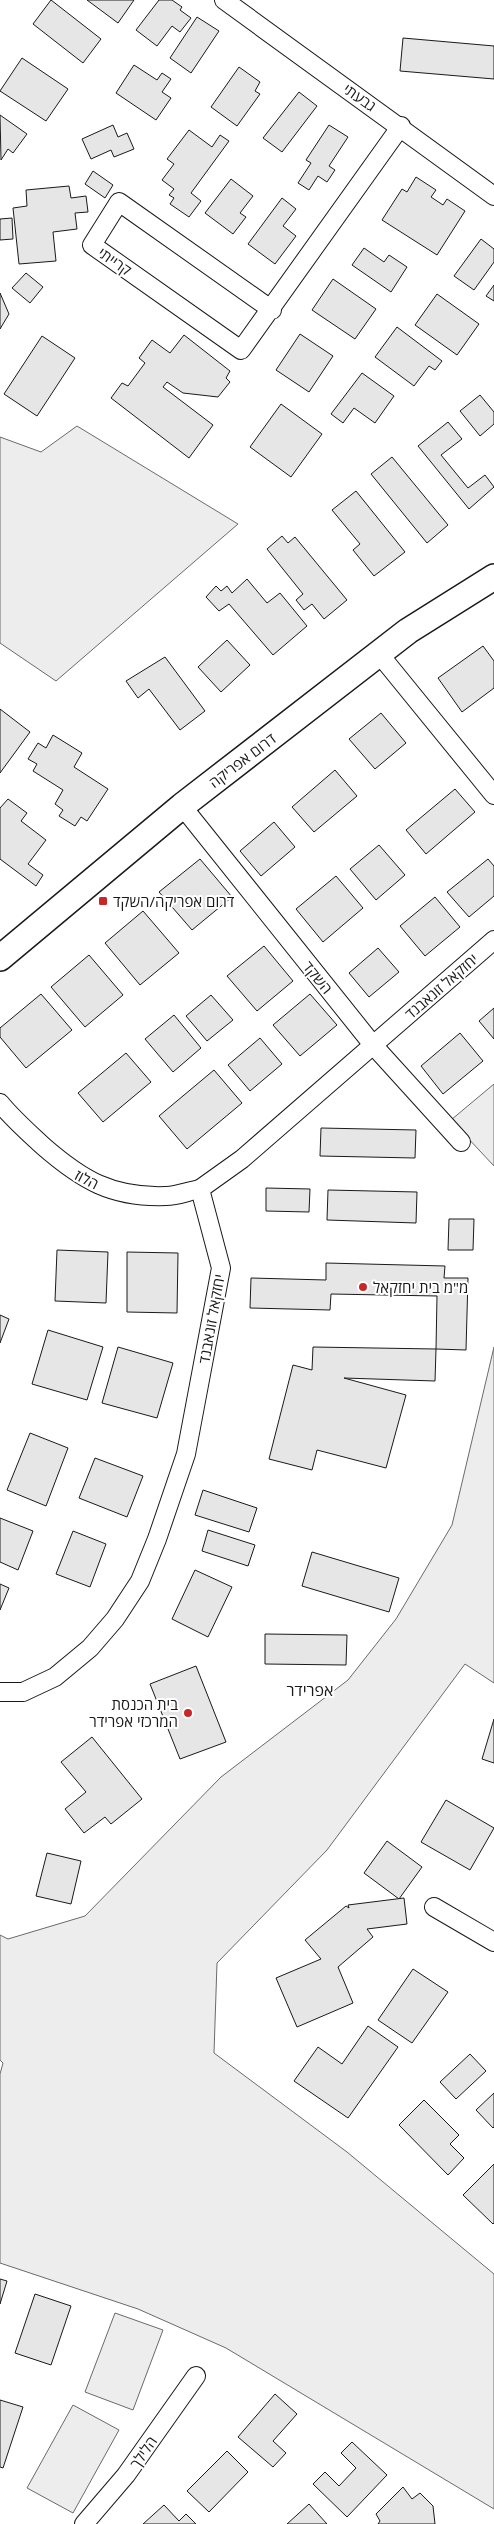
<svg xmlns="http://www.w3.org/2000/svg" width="494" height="2524" font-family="'Open Sans',Heebo,sans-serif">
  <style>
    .built { fill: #ededed; stroke: #6a6a6a }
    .building { fill: #e6e6e6; stroke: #1a1a1a }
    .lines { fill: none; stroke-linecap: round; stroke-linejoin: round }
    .street-casing { stroke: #1a1a1a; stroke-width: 20 }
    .secondary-casing { stroke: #1a1a1a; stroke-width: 28 }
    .street { stroke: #fff; stroke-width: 18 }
    .secondary { stroke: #fff; stroke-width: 25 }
    .poi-dot { fill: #c62828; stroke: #fff; stroke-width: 2 }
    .labels { text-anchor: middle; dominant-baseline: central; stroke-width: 4; stroke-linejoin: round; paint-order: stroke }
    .street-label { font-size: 15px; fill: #1a1a1a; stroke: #fff }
    .poi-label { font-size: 15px; fill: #1a1a1a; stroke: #fff; text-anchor: start }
    .neighbourhood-label { font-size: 16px; fill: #1a1a1a; stroke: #fff }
  </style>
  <rect width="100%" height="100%" fill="#fff"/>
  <g class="built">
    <polygon points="77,426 238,524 56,681 0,643 0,437 41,452"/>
    <polygon points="494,1084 494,1166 451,1120"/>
    <polygon points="494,1347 494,1683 465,1664 327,1850 217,1963 214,2053 347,2152 494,2274 494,2509 226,2348 138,2309 0,2263 0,2074 3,2063 0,2060 0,1935 8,1939 85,1916 221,1777 348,1680 396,1619 452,1525"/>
    <polygon points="115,2313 163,2330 133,2410 85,2392"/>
    <polygon points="73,2405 119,2430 73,2513 27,2488"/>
  </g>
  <g class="building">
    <polygon points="51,0 101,39 83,63 33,24"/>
    <polygon points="87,0 134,0 118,23"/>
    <polygon points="159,0 172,0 182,7 180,10 191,18 180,32 172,26 157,46 136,30"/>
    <polygon points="197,17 219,31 191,73 170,58"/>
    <polygon points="403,38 494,46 494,79 400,71"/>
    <polygon points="22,58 68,89 46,121 0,91"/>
    <polygon points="134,65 157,80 162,73 171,79 162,92 171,98 156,120 116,93"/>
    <polygon points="239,67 260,82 255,91 260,94 237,126 211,107"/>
    <polygon points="299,92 317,106 282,152 263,138"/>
    <polygon points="0,115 27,134 13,153 8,149 1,160"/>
    <polygon points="113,125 118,137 127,133 134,149 114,157 111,150 91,159 82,139"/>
    <polygon points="329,125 348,137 329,166 335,170 327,182 318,176 309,190 298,183 311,163 306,160"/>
    <polygon points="189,130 212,147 220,135 229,141 191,193 201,201 189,217 170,204 174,198 169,195 174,189 162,180 174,164 167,159"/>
    <polygon points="93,171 113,185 105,198 85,184"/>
    <polygon points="416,177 436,190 431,197 443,205 447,199 465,211 437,255 382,220 402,189 407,192"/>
    <polygon points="231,179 253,196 240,213 246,217 233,234 205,213"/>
    <polygon points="69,186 71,198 86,196 88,212 75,213 77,229 53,232 56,261 19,264 13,208 27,206 26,190"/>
    <polygon points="282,198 296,209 283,226 296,236 275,264 248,244"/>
    <polygon points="12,218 13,239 0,240 0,219"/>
    <polygon points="481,239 494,249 494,262 474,290 454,276"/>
    <polygon points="364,248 384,262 389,255 407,267 391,292 352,265"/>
    <polygon points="26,273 43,287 30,303 12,288"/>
    <polygon points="333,279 376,309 355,339 312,310"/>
    <polygon points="494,285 494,301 486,296"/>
    <polygon points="0,293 9,314 0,329"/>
    <polygon points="437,294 479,324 457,355 415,325"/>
    <polygon points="397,327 442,361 435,370 429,366 414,386 375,357"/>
    <polygon points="300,334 333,356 309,392 276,370"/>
    <polygon points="184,335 230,371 226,378 230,382 218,397 183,393 167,382 163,387 213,425 189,458 111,398 122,383 128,386 145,363 139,358 152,340 170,353"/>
    <polygon points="42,336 75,358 37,416 4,394"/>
    <polygon points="362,373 394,396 375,423 354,408 343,423 331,414"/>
    <polygon points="480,395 494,412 494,424 480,436 460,411"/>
    <polygon points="281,404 322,434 291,477 250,447"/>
    <polygon points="448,422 462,439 441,455 468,488 485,475 494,487 469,509 418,446"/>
    <polygon points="392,457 448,525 427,543 371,474"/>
    <polygon points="356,491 405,552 374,576 353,550 360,544 332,510"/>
    <polygon points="282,536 288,543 295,537 347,600 324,619 312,604 304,610 296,600 303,594 267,549"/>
    <polygon points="247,579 267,603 280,593 307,626 273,655 229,604 219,611 206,597 216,586 221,591 227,586 232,593"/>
    <polygon points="227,640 250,665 221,692 198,667"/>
    <polygon points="483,646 494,661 494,688 462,712 438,678"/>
    <polygon points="165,657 205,711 180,730 149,689 138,698 126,681"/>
    <polygon points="0,709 30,732 0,773"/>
    <polygon points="381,713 406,743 375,769 349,739"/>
    <polygon points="53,735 82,753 74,767 108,789 87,821 81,817 75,826 59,816 63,810 55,804 63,790 33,771 37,764 28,759 38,743 46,748"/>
    <polygon points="335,770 357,796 314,832 292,807"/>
    <polygon points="455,789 475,812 426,854 406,830"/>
    <polygon points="8,799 27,813 21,821 46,840 28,864 43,875 36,886 0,859 0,808"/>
    <polygon points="274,822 295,847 261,876 240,851"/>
    <polygon points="379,845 405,875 376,900 350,869"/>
    <polygon points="200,859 232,897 192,930 159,892"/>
    <polygon points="488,859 494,866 494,896 469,917 447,892"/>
    <polygon points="336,876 363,908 323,942 296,909"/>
    <polygon points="435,897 460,927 425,956 400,926"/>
    <polygon points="143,911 179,953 140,985 105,943"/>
    <polygon points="264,946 293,981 257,1011 227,976"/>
    <polygon points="378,948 399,972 369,997 349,973"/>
    <polygon points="89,955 123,995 85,1027 51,987"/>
    <polygon points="41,994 72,1030 26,1068 0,1037 0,1028"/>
    <polygon points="310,994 337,1025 300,1056 273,1025"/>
    <polygon points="211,995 233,1020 207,1041 186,1016"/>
    <polygon points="494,1008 494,1039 479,1021"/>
    <polygon points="174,1015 201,1048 173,1072 145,1039"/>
    <polygon points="460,1033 483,1061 443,1094 421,1066"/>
    <polygon points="260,1038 282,1064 250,1091 228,1065"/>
    <polygon points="126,1053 151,1082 103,1122 78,1093"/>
    <polygon points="214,1070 242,1103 187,1149 159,1116"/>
    <polygon points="321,1128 416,1130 415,1158 320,1156"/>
    <polygon points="266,1188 310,1189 309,1212 266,1211"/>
    <polygon points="328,1190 417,1192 416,1223 327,1220"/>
    <polygon points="449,1219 474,1219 473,1250 448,1250"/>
    <polygon points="57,1250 108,1252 106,1303 55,1301"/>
    <polygon points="127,1252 178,1253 177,1313 127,1312"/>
    <polygon points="326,1263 445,1266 444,1278 468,1278 466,1350 436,1349 437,1296 331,1294 330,1310 250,1308 251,1278 326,1280"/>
    <polygon points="0,1315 9,1319 0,1343"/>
    <polygon points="48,1330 103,1347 87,1400 32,1384"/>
    <polygon points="118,1347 173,1363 157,1418 102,1403"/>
    <polygon points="313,1347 436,1349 435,1381 344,1378 406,1395 386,1468 317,1450 312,1470 269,1459 293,1365 312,1370"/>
    <polygon points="30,1433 68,1448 46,1506 7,1490"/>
    <polygon points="95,1458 143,1476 127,1517 79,1498"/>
    <polygon points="203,1490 257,1508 249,1532 195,1515"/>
    <polygon points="0,1518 33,1531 18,1570 0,1562"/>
    <polygon points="208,1530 255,1545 248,1566 202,1551"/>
    <polygon points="73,1531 106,1544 90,1587 56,1574"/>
    <polygon points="312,1552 399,1578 389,1612 302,1586"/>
    <polygon points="195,1570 232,1587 208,1637 172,1619"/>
    <polygon points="0,1584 9,1588 0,1610"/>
    <polygon points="265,1634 347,1635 346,1665 265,1664"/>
    <polygon points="196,1666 226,1742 180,1759 150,1684"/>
    <polygon points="494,1719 494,1763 482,1759"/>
    <polygon points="92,1737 142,1799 111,1824 105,1817 84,1833 65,1809 86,1792 61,1762"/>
    <polygon points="446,1800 494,1828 470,1870 421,1842"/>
    <polygon points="387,1841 422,1867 399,1899 364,1873"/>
    <polygon points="47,1853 81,1861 71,1904 36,1896"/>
    <polygon points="404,1898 407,1924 367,1929 373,1937 338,1967 353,2003 297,2027 276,1978 321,1959 305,1940 346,1906 349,1908 348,1905"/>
    <polygon points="413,1969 448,1992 412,2043 378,2020"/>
    <polygon points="368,2026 398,2047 348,2118 294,2081 318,2047 342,2064"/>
    <polygon points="470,2054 486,2071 456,2099 440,2082"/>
    <polygon points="494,2093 494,2127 493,2128 476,2110"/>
    <polygon points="424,2100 459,2135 450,2144 464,2158 448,2175 399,2125"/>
    <polygon points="494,2164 494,2223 493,2224 463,2195"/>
    <polygon points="0,2279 7,2281 0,2304"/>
    <polygon points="35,2294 71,2306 51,2365 15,2353"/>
    <polygon points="275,2394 297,2414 273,2441 286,2453 273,2467 238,2437"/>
    <polygon points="0,2400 23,2407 3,2468 0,2467"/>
    <polygon points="352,2442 387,2475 347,2517 313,2484 325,2472 339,2486 356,2468 341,2453"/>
    <polygon points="227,2451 248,2472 209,2512 187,2491"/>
    <polygon points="403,2487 412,2499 420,2493 433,2506 435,2524 378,2524 380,2521 376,2514"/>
    <polygon points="309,2504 327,2524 287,2524"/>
    <polygon points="164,2505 179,2521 186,2514 196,2524 143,2524"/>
  </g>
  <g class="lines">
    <defs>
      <g id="street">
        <polyline points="224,0 494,196"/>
        <polyline points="272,310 119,202 92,245 241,350 401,126"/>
        <polyline points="380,655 494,795"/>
        <polyline points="182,806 373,1045 461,1142"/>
        <path d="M0 1103C13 1119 28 1132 43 1146 82 1180 112 1198 166 1196 177 1196 189 1191 200 1189"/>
        <polyline points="0,1692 23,1692 55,1677 90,1648 115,1619 140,1581 157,1539 186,1454 221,1268 200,1189 242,1159 494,940"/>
        <polyline points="434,1907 494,1942"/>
        <polyline points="84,2524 126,2475 196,2376"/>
      </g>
      <polyline id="secondary" points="0,958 182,806 408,631 494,577"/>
    </defs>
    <use href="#street" class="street-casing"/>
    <use href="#secondary" class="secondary-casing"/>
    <use href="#street" class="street"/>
    <use href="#secondary" class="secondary"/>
  </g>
  <g class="poi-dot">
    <rect x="98" y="896" width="10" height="10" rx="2.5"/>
    <circle cx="363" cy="1287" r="5"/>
    <circle cx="188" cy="1713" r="5"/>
  </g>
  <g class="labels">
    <g class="street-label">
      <text transform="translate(360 97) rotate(35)">גבעתי</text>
      <text transform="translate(115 261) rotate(35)">קרייתי</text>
      <text transform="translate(242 760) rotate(-37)">דרום אפריקה</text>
      <text transform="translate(318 977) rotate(51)">השקד</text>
      <text transform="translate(441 986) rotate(-41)">יחזקאל זונאבנד</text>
      <text transform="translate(87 1179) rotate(27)">הלוז</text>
      <text transform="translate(211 1319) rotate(-80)">יחזקאל זונאבנד</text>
      <text transform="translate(143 2452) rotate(-55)">הלילך</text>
    </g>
    <g class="poi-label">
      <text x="113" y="901">דרום אפריקה/השקד</text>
      <text x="373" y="1287">מ"מ בית יחזקאל</text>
      <text x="178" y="1704" text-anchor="end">בית הכנסת<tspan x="178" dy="17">המרכזי אפרידר</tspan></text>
    </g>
    <g class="neighbourhood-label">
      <text x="310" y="1690">אפרידר</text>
    </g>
  </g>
</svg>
